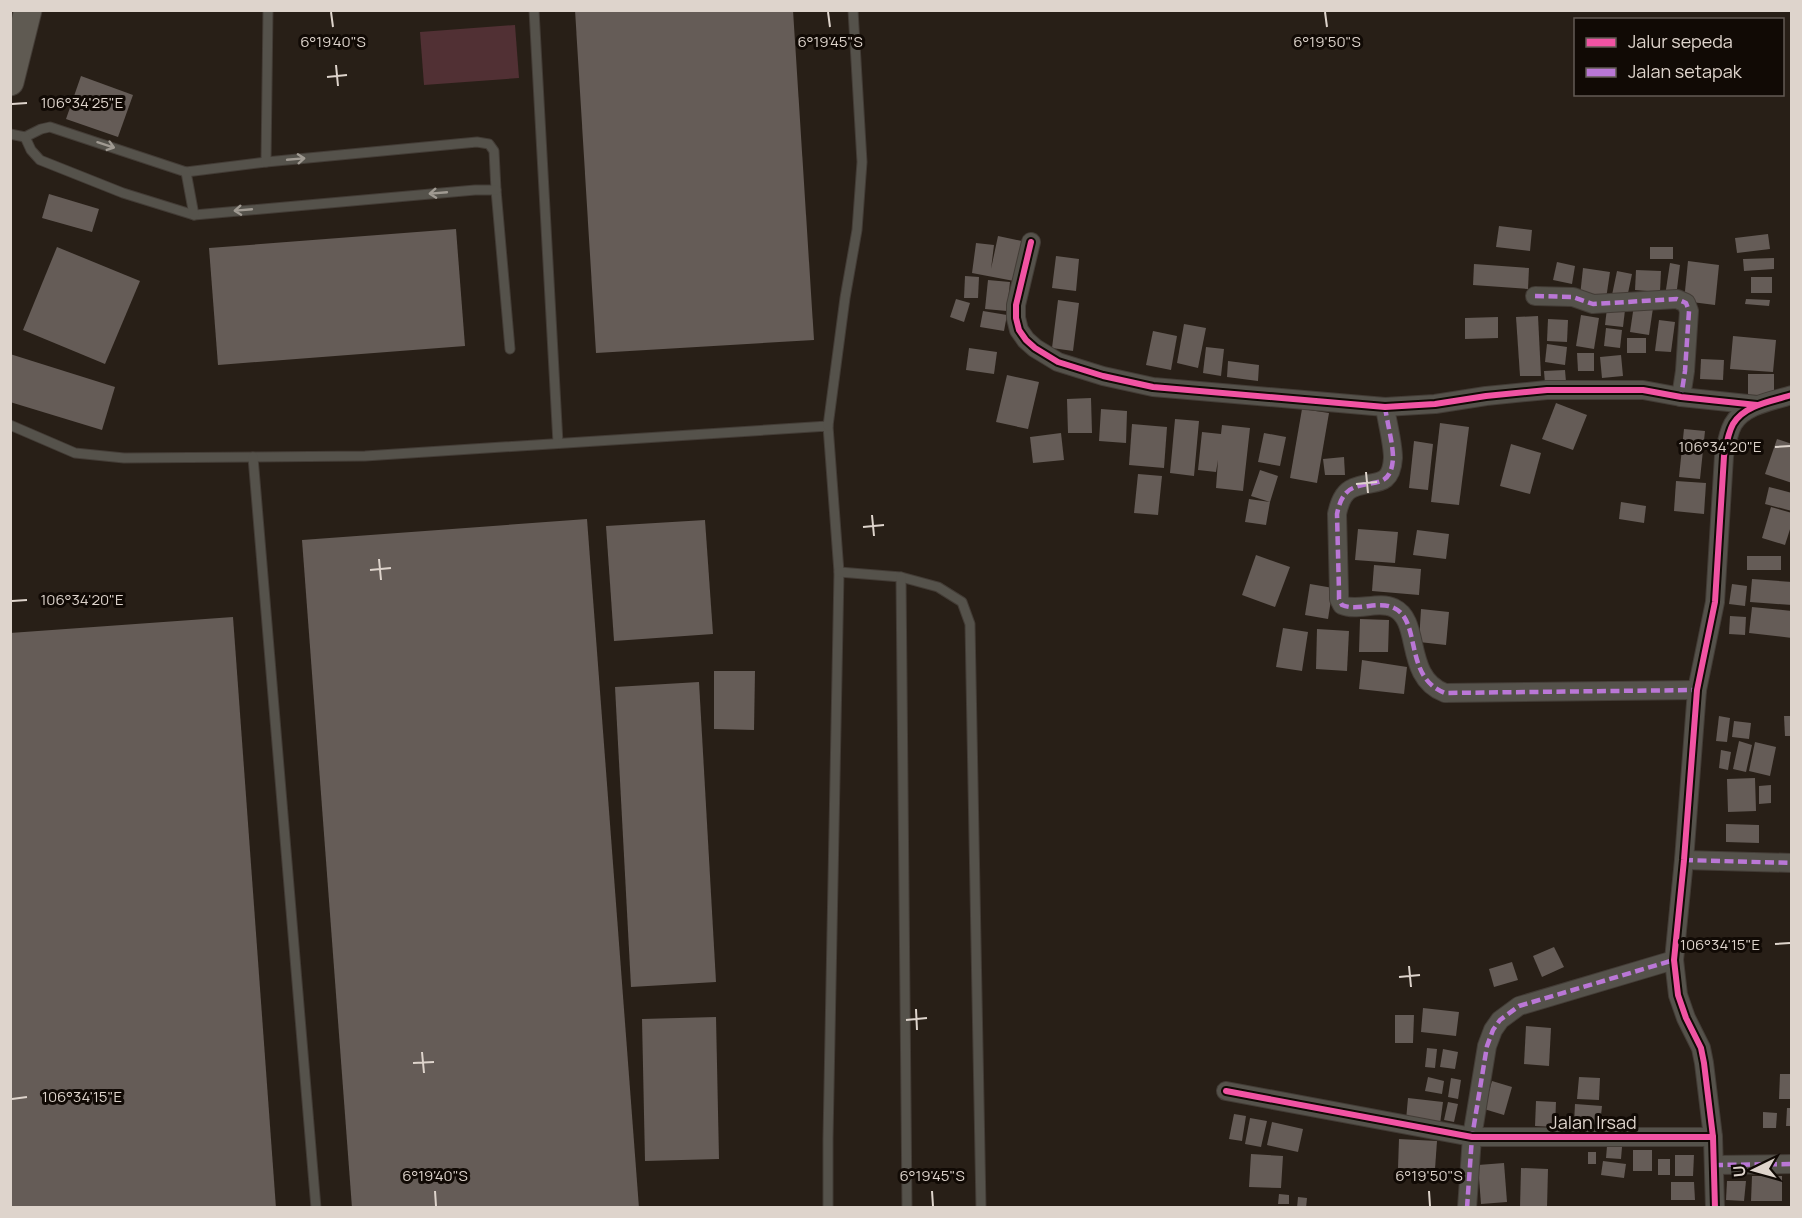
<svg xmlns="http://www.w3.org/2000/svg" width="1802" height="1218" font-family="Manrope,sans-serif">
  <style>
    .garden { fill: #513034 }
    .building { fill: #655c57 }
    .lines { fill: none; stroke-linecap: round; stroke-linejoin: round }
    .service-casing { stroke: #433c36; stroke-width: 11 }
    .minor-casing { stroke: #433c36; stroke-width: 20 }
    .primary-casing { stroke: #433c36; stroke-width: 29 }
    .service { stroke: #55524b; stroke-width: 9 }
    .minor { stroke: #55524b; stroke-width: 18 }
    .primary { stroke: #5f5a52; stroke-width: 27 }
    .quiet { stroke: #ba77d6; stroke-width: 4.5; stroke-dasharray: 9 4.5; stroke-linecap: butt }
    .cycleway-casing { stroke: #110a05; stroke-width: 10 }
    .cycleway { stroke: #f153a3; stroke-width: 6 }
    .oneway { stroke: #a09a92 }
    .ticks { fill: none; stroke: #ded4cc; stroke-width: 2 }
    .labels { text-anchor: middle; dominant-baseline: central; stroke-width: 6; stroke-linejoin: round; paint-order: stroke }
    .street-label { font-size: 18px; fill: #ded4cc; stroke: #110a05 }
    .ticks-label { font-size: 15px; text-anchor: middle; fill: #ded4cc; stroke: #110a05; stroke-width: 6; stroke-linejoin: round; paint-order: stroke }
  </style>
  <rect width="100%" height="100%" fill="#281f17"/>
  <polygon class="garden" points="515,25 519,78 424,85 420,32"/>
  <g class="building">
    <polygon points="575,10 793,10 814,340 596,353"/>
    <polygon points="81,76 133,95 118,137 66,119"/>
    <polygon points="49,194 99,209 92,232 42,218"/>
    <polygon points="1499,226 1532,230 1530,251 1496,247"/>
    <polygon points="456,229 465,346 218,365 209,248"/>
    <polygon points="1768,234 1770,249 1737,253 1735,238"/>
    <polygon points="998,236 1022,241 1014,281 972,273 976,243 994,245 991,269"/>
    <polygon points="57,247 140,281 105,364 23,330"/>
    <rect x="1650" y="247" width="23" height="12"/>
    <polygon points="1056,256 1079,259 1076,291 1052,288"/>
    <polygon points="1774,258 1774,269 1744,271 1743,259"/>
    <polygon points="1688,261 1719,265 1715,305 1684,301"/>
    <polygon points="1557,262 1575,266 1572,284 1553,280"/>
    <polygon points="1670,263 1680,265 1676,297 1665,296"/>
    <polygon points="1474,264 1529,268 1528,289 1473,285"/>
    <polygon points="1583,268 1610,272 1606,299 1580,296"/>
    <polygon points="1636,270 1661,271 1660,292 1635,290"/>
    <polygon points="1617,271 1632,274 1627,298 1612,295"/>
    <polygon points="965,276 979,277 978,298 964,298"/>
    <rect x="1751" y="277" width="21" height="16"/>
    <polygon points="988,280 1010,282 1007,311 985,309"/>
    <polygon points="956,299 970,303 964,322 950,317"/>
    <polygon points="1746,299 1770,300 1769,306 1745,304"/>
    <polygon points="1058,300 1079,303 1073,351 1052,348"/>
    <polygon points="1634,305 1653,308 1649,335 1630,332"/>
    <polygon points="1607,308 1625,310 1623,327 1605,325"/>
    <polygon points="983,311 1007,315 1004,331 980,327"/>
    <polygon points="1581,315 1599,318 1594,349 1576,346"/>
    <polygon points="1538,316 1541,376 1520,376 1516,317"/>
    <polygon points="1498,317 1498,338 1465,339 1465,318"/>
    <polygon points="1548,319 1568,320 1567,342 1547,341"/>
    <polygon points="1659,320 1675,322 1671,352 1655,351"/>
    <polygon points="1184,324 1206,328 1198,368 1177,363"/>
    <polygon points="1606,328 1622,330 1620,348 1604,346"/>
    <polygon points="1153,331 1177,336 1171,370 1146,365"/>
    <polygon points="1733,336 1776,340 1773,372 1730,369"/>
    <rect x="1627" y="338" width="19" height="15"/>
    <polygon points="1547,344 1567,347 1565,365 1545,362"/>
    <polygon points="1206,347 1224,349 1221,376 1203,373"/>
    <polygon points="969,348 997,352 994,374 966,370"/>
    <polygon points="1577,353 1594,353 1594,371 1578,371"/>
    <polygon points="10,354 115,387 102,430 10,402"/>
    <polygon points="1621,355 1623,376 1602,378 1600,357"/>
    <polygon points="1701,359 1724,360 1723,380 1700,379"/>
    <polygon points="1228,361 1259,365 1258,381 1227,377"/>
    <polygon points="1565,370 1566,382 1545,384 1544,371"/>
    <polygon points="1748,374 1774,374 1774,396 1748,397"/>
    <polygon points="1007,375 1039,382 1028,429 996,422"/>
    <polygon points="1091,398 1092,433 1068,433 1067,399"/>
    <polygon points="1556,403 1587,415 1573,450 1542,439"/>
    <polygon points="1101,409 1127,411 1126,443 1099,441"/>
    <polygon points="1302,409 1329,413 1317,483 1290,478"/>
    <polygon points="1175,419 1199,421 1194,476 1170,473"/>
    <polygon points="1440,423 1469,427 1459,505 1431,502"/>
    <polygon points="1132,424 1167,427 1164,468 1129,465"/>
    <polygon points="1222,425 1250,428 1243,491 1216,488 1218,460 1216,472 1198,470 1202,432 1221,434"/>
    <polygon points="1684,429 1705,431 1700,479 1679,477"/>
    <polygon points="1061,433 1064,460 1033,463 1030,437"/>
    <polygon points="1264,433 1286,437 1280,466 1258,462"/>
    <polygon points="1777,439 1792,444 1792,483 1765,474"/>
    <polygon points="1414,441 1433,444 1428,490 1409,488"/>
    <polygon points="1511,444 1541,453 1530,494 1500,486"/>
    <polygon points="1344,457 1345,475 1325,475 1323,459"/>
    <polygon points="1260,470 1278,476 1270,502 1266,525 1245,522 1249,499 1270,502 1251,496"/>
    <polygon points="1138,474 1162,476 1158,515 1134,513"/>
    <polygon points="1676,481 1706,483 1704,514 1674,511"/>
    <polygon points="1769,487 1792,493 1792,511 1765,504"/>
    <polygon points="1621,502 1646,506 1644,523 1619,519"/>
    <polygon points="1771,507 1792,513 1792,523 1785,545 1762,538"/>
    <polygon points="587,519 639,1208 352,1208 302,540"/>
    <polygon points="705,520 713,634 614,641 606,526"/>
    <polygon points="1358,529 1398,532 1395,563 1355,560"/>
    <polygon points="1417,530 1449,534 1446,559 1413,555"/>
    <polygon points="1256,555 1290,567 1275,607 1242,595"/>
    <rect x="1747" y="556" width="34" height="14"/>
    <polygon points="1374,565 1421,569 1419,595 1372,591"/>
    <polygon points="1752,579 1792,582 1792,605 1750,602"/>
    <polygon points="1310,584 1333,588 1328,619 1305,615"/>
    <polygon points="1732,584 1747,586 1745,606 1729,604"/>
    <polygon points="1752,607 1792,611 1792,638 1749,633"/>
    <polygon points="1421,609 1449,612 1446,645 1419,642"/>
    <polygon points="1730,616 1746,617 1745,635 1729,634"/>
    <polygon points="233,617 276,1208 10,1208 10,633"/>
    <polygon points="1360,619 1389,620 1388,652 1359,652"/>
    <polygon points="1283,628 1308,632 1302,671 1276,667"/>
    <polygon points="1317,629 1349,631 1347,671 1316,669"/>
    <polygon points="1362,660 1407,667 1404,694 1359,689"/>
    <polygon points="714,671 755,671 754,730 714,729"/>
    <polygon points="699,682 716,982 631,987 615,687"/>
    <polygon points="1719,716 1730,718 1727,742 1716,741"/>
    <polygon points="1784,716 1792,716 1792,736 1785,736"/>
    <polygon points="1734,721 1751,723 1749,739 1732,737"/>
    <polygon points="1739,741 1752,745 1746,772 1733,769"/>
    <polygon points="1755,742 1776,747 1770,776 1749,771"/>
    <polygon points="1721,750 1731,752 1728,770 1719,768"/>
    <polygon points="1755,778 1756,811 1728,812 1727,779"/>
    <polygon points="1771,785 1771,803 1759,804 1759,786"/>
    <polygon points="1726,824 1759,825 1759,843 1726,842"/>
    <polygon points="1554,947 1564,967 1542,977 1533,956"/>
    <polygon points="1512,962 1518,980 1494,987 1489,969"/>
    <polygon points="1423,1008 1459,1012 1456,1036 1421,1032"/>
    <polygon points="1395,1015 1414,1015 1413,1043 1395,1043"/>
    <polygon points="716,1017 719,1159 645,1161 642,1019"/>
    <polygon points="1526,1026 1551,1028 1549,1066 1524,1064"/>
    <polygon points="1427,1048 1437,1049 1435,1068 1425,1067"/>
    <polygon points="1443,1049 1458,1052 1455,1069 1440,1067"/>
    <polygon points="1780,1074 1792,1074 1792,1099 1779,1099"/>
    <polygon points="1428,1077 1444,1081 1442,1094 1425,1091"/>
    <polygon points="1579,1077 1600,1078 1599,1100 1577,1099"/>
    <polygon points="1451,1078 1461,1080 1458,1099 1448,1097"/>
    <polygon points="1492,1081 1512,1087 1504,1115 1484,1109"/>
    <polygon points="1408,1098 1443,1102 1440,1124 1406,1120"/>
    <polygon points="1536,1101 1556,1102 1555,1127 1535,1126"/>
    <polygon points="1448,1102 1458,1104 1454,1122 1444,1120"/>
    <polygon points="1575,1104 1602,1106 1600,1125 1574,1123"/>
    <polygon points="1787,1108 1792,1108 1792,1126 1786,1126"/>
    <polygon points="1763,1112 1777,1113 1776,1128 1763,1128"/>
    <polygon points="1234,1114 1246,1116 1242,1141 1229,1139"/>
    <polygon points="1250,1118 1267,1121 1261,1147 1245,1144"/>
    <polygon points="1272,1122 1303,1129 1298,1152 1267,1145"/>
    <polygon points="1399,1139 1437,1141 1435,1169 1398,1168"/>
    <polygon points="1607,1146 1622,1147 1621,1159 1606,1158"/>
    <rect x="1633" y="1150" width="19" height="21"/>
    <rect x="1588" y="1152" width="8" height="12"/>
    <polygon points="1251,1154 1283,1156 1281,1188 1249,1187"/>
    <polygon points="1675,1155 1694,1155 1693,1176 1675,1176"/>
    <rect x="1658" y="1159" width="12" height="16"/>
    <polygon points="1603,1161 1626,1164 1624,1178 1601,1175"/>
    <polygon points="1504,1163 1507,1202 1481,1204 1478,1165"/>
    <polygon points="1521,1168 1548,1169 1547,1208 1520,1208"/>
    <polygon points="1752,1176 1782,1176 1782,1201 1751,1201"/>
    <polygon points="1727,1181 1746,1181 1744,1201 1726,1200"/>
    <polygon points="1671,1182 1694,1182 1695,1200 1671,1200"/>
    <polygon points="1279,1194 1289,1195 1289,1204 1278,1204"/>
    <polygon points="1298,1197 1307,1198 1306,1208 1297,1208"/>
  </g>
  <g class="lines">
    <defs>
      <g id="service">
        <polyline points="534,10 558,443"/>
        <polyline points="10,134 25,137 41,129 50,127 186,172 266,162 477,142 489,144 494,151 496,190 510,349"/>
        <polyline points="25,137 31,150 40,160 123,193 194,215 475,190 496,190"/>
        <polyline points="266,162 268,10"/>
        <polyline points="186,172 194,215"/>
        <polyline points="10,425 75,453 124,458 365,456 828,426 839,572 828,1139 828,1208"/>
        <polyline points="828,426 845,298 857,230 862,162 853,10"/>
        <polyline points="253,457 316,1208"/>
        <polyline points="839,572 901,577 938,587 962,602 970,624 981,1208"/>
        <polyline points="901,577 907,1208"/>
      </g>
      <g id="minor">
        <polyline points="1031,242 1016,305 1016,318 1019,330 1026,340 1035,348 1058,362 1103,376 1153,387 1385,407 1435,404 1486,396 1547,390 1643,390 1681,397 1757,405"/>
        <polyline points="1535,296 1573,297 1593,304 1677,299 1686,303 1689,311 1685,371 1681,397"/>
        <path d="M1385 407C1387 422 1393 443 1393 458 1391 490 1372 479 1353 488 1343 492 1339 504 1337 514L1339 592V599L1342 605C1358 612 1378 600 1394 608 1422 621 1403 677 1445 693L1697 690"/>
        <polyline points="1684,860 1792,863"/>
        <polyline points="1226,1091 1472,1137 1713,1137"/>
        <polyline points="1714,1165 1792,1164"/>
        <polyline points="1467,1208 1472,1137 1487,1046 1493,1030 1500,1020 1519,1006 1674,960"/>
        <path d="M1715 1208 1713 1137 1704 1063 1701 1048 1686 1018 1678 995 1674 960 1684 860 1697 690 1715 602 1724 456C1726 446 1728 433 1733 424 1744 405 1772 401 1792 395"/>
      </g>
      <polyline id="primary" points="10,82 28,10"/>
    </defs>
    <use href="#service" class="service-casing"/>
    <use href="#minor" class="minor-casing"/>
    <use href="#primary" class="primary-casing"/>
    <use href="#service" class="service"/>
    <use href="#minor" class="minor"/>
    <use href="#primary" class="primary"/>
    <g class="quiet">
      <polyline points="1535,296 1573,297 1593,304 1677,299 1686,303 1689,311 1685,371 1681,397"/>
      <path d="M1385 407C1387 422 1393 443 1393 458 1391 490 1372 479 1353 488 1343 492 1339 504 1337 514L1339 592V599L1342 605C1358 612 1378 600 1394 608 1422 621 1403 677 1445 693L1697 690"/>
      <polyline points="1684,860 1792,863"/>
      <polyline points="1714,1165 1792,1164"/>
      <polyline points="1467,1208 1472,1137 1487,1046 1493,1030 1500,1020 1519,1006 1674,960"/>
    </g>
    <defs>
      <g id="cycleway">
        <polyline points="1031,242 1016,305 1016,318 1019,330 1026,340 1035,348 1058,362 1103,376 1153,387 1385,407 1435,404 1486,396 1547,390 1643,390 1681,397 1757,405"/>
        <polyline points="1226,1091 1472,1137 1713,1137"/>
        <path d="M1715 1208 1713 1137 1704 1063 1701 1048 1686 1018 1678 995 1674 960 1684 860 1697 690 1715 602 1724 456C1726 446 1728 433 1733 424 1744 405 1772 401 1792 395"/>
      </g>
    </defs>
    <use href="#cycleway" class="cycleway-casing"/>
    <use href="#cycleway" class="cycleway"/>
  </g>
  <defs><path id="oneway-shaft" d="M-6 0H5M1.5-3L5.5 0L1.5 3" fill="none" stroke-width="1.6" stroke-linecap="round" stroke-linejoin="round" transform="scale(1.5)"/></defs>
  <g class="oneway">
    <use href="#oneway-shaft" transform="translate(106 145) rotate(18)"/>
    <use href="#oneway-shaft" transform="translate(296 159) rotate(-5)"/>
    <use href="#oneway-shaft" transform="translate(438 193) rotate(175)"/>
    <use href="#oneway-shaft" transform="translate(243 210) rotate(175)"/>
  </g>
  <path class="ticks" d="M331 12 333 27M828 12 830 27M1325 12 1327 27M336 65 338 86M327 77 347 75M12 104 27 103M1775 447 1790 446M1366 472 1368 493M1356 484 1377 482M872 515 874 536M863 527 884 525M379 559 381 580M370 570 391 568M12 601 27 600M1775 944 1790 943M1409 966 1411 987M1399 977 1420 975M916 1009 917 1030M906 1020 927 1018M422 1052 424 1073M413 1063 434 1062M12 1099 27 1097M435 1191 436 1206M932 1191 933 1206M1429 1191 1430 1206"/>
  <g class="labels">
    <g class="street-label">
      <text x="1593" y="1122">Jalan Irsad</text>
    </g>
  </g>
  <g class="ticks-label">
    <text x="333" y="47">6°19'40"S</text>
    <text x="830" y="47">6°19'45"S</text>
    <text x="1327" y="47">6°19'50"S</text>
    <text x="82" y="108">106°34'25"E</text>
    <text x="1720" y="452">106°34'20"E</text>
    <text x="82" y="605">106°34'20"E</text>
    <text x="1720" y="950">106°34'15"E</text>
    <text x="82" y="1102">106°34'15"E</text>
    <text x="435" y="1181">6°19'40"S</text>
    <text x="932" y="1181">6°19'45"S</text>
    <text x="1429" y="1181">6°19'50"S</text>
  </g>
  <rect width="1802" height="1218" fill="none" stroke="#ded4cc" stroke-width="24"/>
  <rect x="1574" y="18" width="210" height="78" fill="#110a05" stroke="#635b55" stroke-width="1.5"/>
  <rect x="1586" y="38" width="30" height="9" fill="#f153a3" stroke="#635b55" stroke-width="1.5"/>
  <text x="1628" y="48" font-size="18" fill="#ded4cc">Jalur sepeda</text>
  <rect x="1586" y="68" width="30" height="9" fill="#ba77d6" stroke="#635b55" stroke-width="1.5"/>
  <text x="1628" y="78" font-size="18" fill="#ded4cc">Jalan setapak</text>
  <g transform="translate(1754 1170) rotate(265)" stroke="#110a05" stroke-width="4.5" paint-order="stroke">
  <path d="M0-4.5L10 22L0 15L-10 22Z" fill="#ded4cc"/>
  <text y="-9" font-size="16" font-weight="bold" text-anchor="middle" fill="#ded4cc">U</text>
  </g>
</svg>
